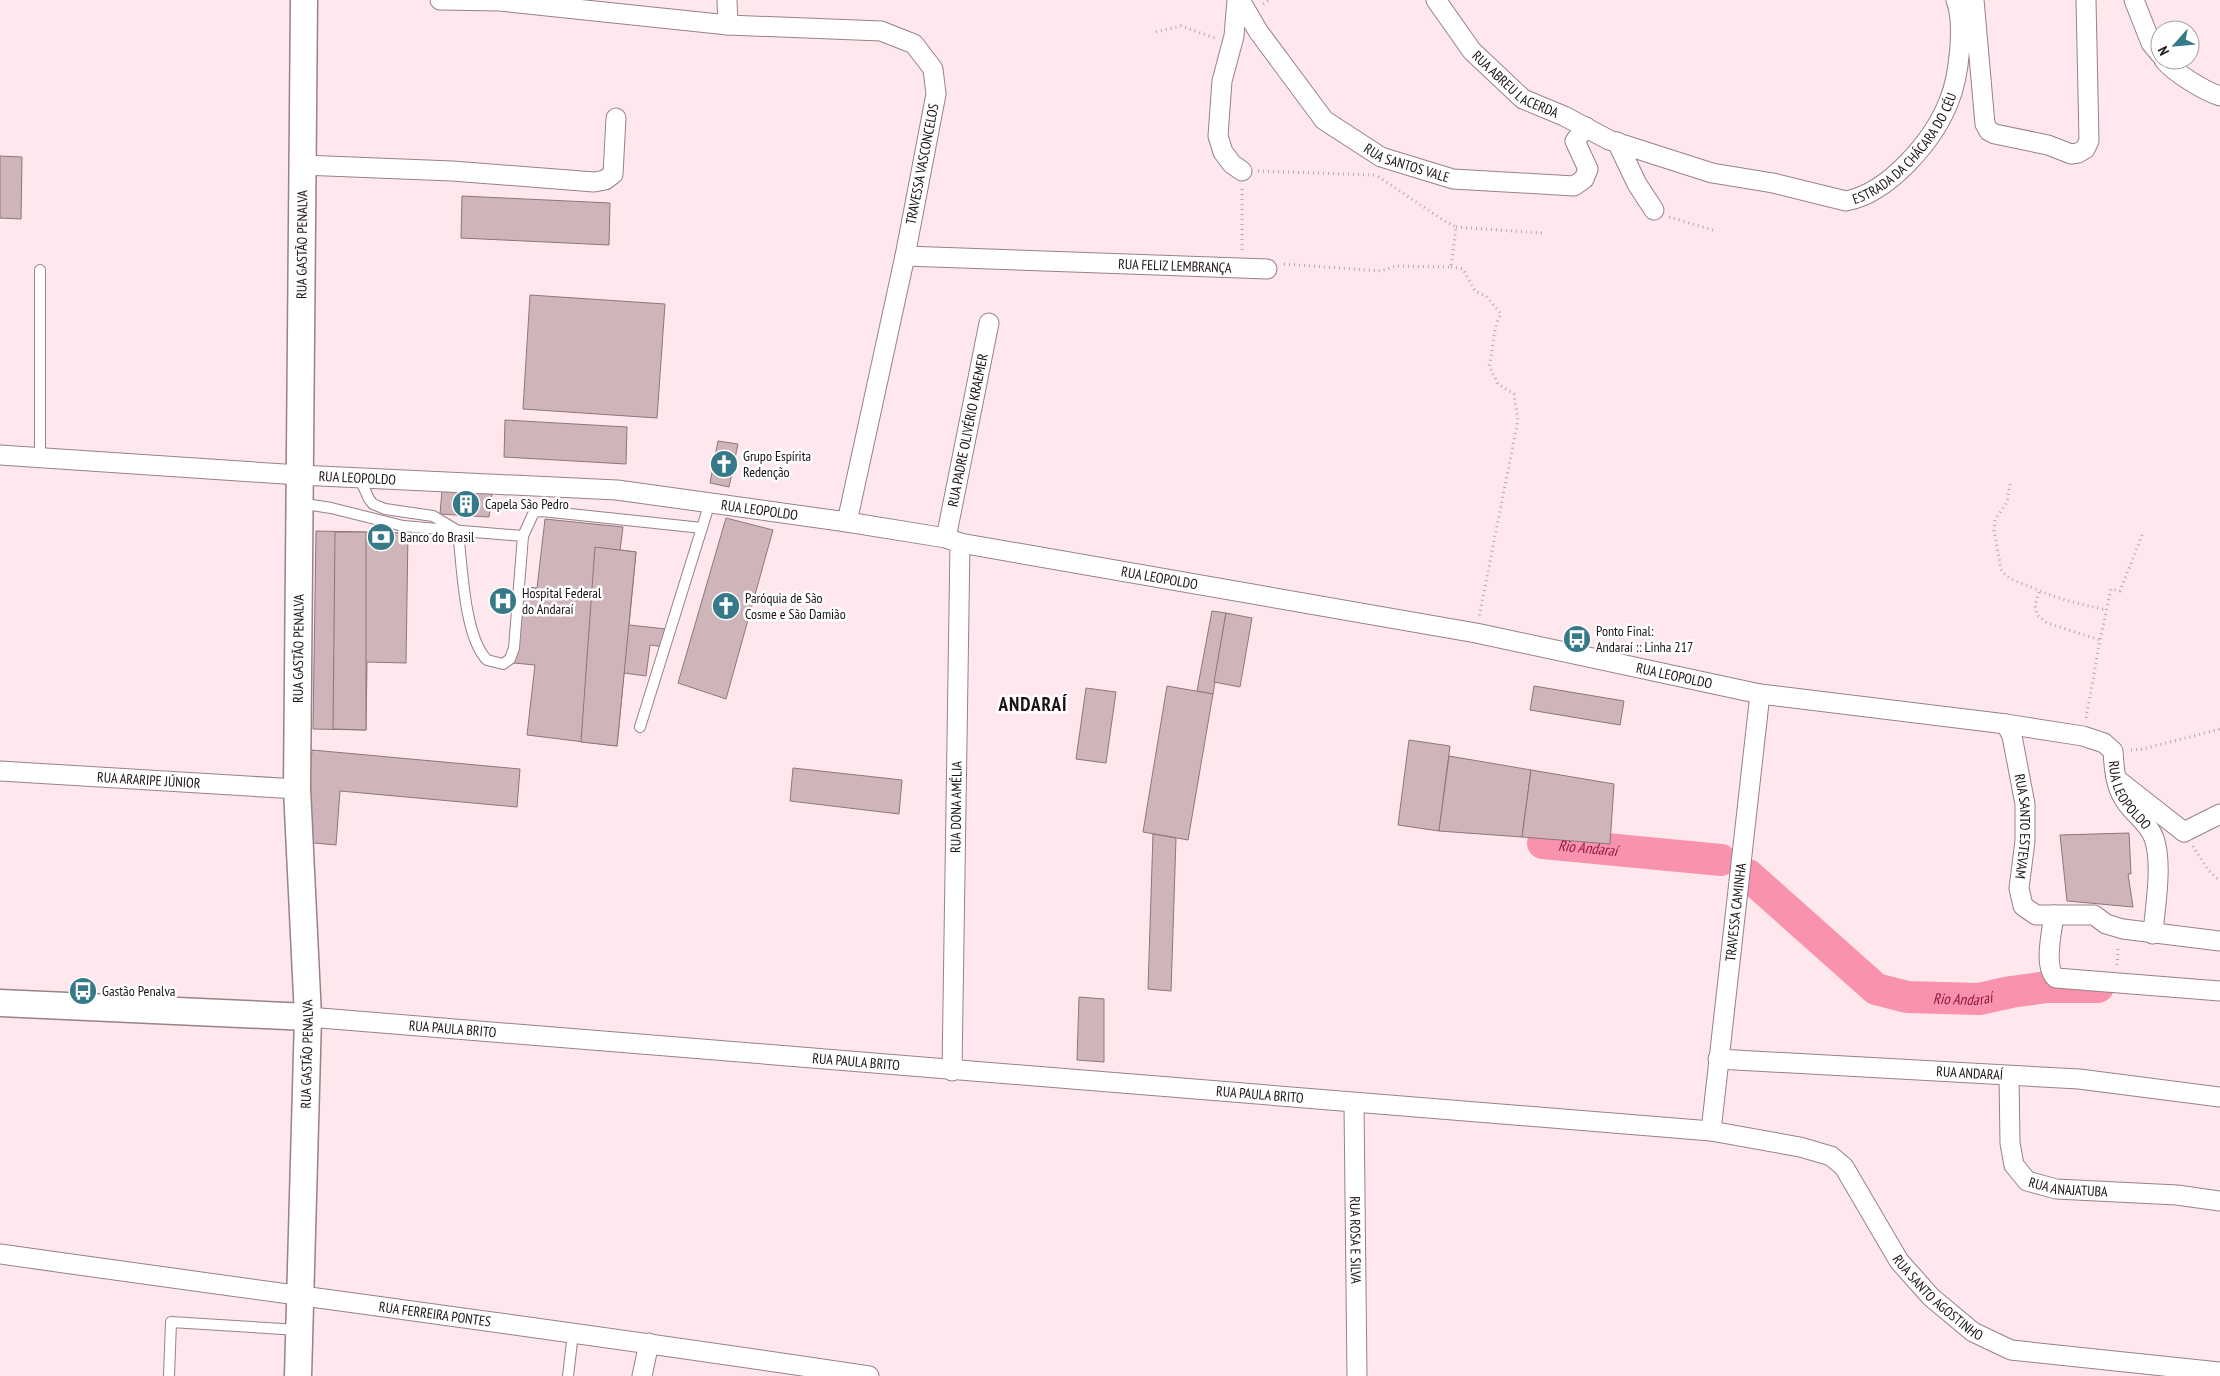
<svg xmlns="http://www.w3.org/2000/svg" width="2220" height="1376" font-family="'PT Sans Narrow',sans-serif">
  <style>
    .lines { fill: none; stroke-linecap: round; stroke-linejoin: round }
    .river { stroke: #f992ac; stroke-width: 32 }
    .building { fill: #cfb5ba; stroke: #8d767b }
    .lane-casing { stroke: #998186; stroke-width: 12 }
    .street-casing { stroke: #998186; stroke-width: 21 }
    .secondary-casing { stroke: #998186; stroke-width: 29 }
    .path { stroke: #b7a5a9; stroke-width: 3; stroke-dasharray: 1 4; stroke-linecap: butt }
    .lane { stroke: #fff; stroke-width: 10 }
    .street { stroke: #fff; stroke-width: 19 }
    .secondary { stroke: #fff; stroke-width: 26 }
    .labels { text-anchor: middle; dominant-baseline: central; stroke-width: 5; stroke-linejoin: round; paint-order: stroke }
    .street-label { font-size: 14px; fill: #1b1214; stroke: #fff }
    .poi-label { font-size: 14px; fill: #1b1214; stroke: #fff; text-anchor: start }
    .water-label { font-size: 15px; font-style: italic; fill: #8e1544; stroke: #fff }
    .district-label { font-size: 19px; font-weight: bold; letter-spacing: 1px; fill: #1b1214; stroke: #fff }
  </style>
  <rect width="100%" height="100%" fill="#fee8ed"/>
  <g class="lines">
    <g class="river">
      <path id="s1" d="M1543 843 1721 860"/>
      <path id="s2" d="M1748 875 1876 989 1907 997 1979 999 2011 992 2047 987H2098"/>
    </g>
  </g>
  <g class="building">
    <polygon points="0,156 22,157 21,219 0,218"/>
    <polygon points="462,196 610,203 609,245 461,238"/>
    <polygon points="530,295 665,304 657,418 523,409"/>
    <polygon points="505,420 627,427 626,464 504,457"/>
    <polygon points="718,441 738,444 729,487 710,483"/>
    <polygon points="442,490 492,494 489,517 440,514"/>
    <polygon points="726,518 773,530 726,699 678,683"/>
    <polygon points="545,519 623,527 620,550 636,552 629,625 666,629 664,647 650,645 646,676 624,673 617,746 527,735 535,665 514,663 522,587 537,588"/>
    <polygon points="316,531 408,533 406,663 367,662 366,730 313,729"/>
    <polygon points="335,532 366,532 366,730 333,729"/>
    <polygon points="595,547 636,552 617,746 581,742"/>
    <polygon points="1212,611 1226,613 1213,694 1197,691"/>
    <polygon points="1226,613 1252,618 1240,687 1214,682"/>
    <polygon points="1167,686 1213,694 1188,840 1143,832"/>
    <polygon points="1534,686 1624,701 1620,725 1530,710"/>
    <polygon points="1086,688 1116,692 1106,763 1076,759"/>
    <polygon points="1409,740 1450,746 1439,831 1398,825"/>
    <polygon points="312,750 520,769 517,807 340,791 336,845 304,842"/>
    <polygon points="1449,756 1531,770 1522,837 1439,831"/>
    <polygon points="793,768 902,780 899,814 790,801"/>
    <polygon points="1531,770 1614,784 1610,844 1522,837"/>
    <polygon points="2129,833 2131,874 2128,874 2133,907 2067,901 2060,835"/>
    <polygon points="1153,834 1176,838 1171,991 1148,989"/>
    <polygon points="1079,997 1104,999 1104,1062 1077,1060"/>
  </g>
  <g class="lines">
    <defs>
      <g id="lane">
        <polyline points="40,458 40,270"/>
        <path d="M359 477 369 499 373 504 385 509 433 516 458 531C462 564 464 637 487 660L503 664 510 659 514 648 523 536 534 512 542 511 702 528"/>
        <polyline points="299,503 331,508 403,526 523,536"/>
        <polyline points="640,727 710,502"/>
        <polyline points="169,1376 171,1322 299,1330"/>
        <polyline points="568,1376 573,1333"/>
      </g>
      <g id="street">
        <polyline points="440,0 500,1 728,25 881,31 914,44 933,69 936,94 905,256 847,522"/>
        <polyline points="727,0 728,25"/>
        <polyline points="1237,0 1234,36 1222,81 1218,136 1223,152 1232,164 1242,171"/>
        <path id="s3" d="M1240 0 1258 31 1324 120 1381 157 1453 179 1574 186 1584 179 1588 169 1575 141 1586 127"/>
        <path id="s4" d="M1436 0 1472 51 1523 99 1564 116 1609 140 1712 173 1773 183 1846 201C1889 193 1934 140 1949 101 1959 77 1965 24 1956 0"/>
        <polyline points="1974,0 1985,124 1989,131 1995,134 2048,145 2071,154 2078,153 2085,149 2089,141 2086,0"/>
        <polyline points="2134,0 2151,43 2160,54"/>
        <path d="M2164 60C2175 73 2204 91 2220 96"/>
        <polyline points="1617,142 1637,184 1654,210"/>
        <polyline points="302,165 452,171 594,182 605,180 613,174 616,118"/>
        <path id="s5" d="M905 256 1267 269"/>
        <path id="s6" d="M0 455 299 475 617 490 847 522 946 538 960 543 1476 633 1760 694 2006 724 2083 736 2104 743 2113 751C2114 767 2115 785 2124 799 2133 814 2148 822 2154 838 2163 865 2155 906 2153 934"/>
        <path id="s7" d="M946 538 989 323"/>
        <path id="s8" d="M2006 724 2012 736 2025 804V841L2019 888 2023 906 2036 915H2094L2106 924 2123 929 2220 941"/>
        <path id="s9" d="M0 771 297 789"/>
        <polyline points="2119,781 2184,832 2220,814"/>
        <path d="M2054 915C2052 931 2043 967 2056 978L2220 991"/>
        <path id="s10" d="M308 1017 1711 1131 1800 1147 1831 1156 1844 1167 1899 1261 1931 1297 1973 1332 2011 1350 2220 1372"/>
        <path id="s11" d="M1718 1059 2079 1079 2220 1097"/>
        <path id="s12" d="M952 1071 960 543"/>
        <path id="s13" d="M2009 1076 2010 1143 2014 1165 2027 1181 2056 1189 2177 1195 2220 1201"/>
        <path id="s14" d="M1354 1104 1357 1376"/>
        <path id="s15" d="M1711 1131 1760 694"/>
        <path id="s16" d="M0 1254C289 1295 579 1332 869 1376"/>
        <polyline points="642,1376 649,1343"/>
      </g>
      <g id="secondary">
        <polyline points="0,1003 308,1017"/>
        <path id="s17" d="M298 1376 308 1017 297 789 304 0"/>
      </g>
    </defs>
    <use href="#lane" class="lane-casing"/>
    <use href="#street" class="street-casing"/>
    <use href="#secondary" class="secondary-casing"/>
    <g class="path">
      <polyline points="1263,4 1269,0"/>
      <polyline points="1156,32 1181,26 1215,38"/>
      <polyline points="1258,171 1374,175"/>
      <polyline points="1669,217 1713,230"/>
      <polyline points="1456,227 1542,233"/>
      <polyline points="1242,250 1242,187"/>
      <polyline points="1284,264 1381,271 1396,266 1451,267 1456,227 1443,220 1376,175"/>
      <path d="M1451 267 1463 269 1475 291 1486 296 1501 314C1492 330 1494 348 1489 366L1498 384 1514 394 1518 420 1479 617"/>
      <path d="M2010 484 2007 502 1995 520 1994 531 2001 569C2007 580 2020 582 2031 587 2057 599 2079 604 2107 610"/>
      <polyline points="2039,592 2035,605 2037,615 2047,623 2100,640"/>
      <polyline points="2086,718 2100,640 2111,589 2120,591 2143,533"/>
      <polyline points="2131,750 2143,749 2220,729"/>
      <polyline points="2193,846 2208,870 2220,881"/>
      <polyline points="2117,965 2118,946"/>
    </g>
    <use href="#lane" class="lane"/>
    <use href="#street" class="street"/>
    <use href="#secondary" class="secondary"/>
  </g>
  <defs>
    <symbol id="church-disc" viewBox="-11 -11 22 22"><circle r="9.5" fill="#367a89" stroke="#fff"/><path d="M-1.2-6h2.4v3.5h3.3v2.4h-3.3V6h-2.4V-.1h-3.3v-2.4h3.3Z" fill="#fff"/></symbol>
    <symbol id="building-disc" viewBox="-11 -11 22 22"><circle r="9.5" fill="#367a89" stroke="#fff"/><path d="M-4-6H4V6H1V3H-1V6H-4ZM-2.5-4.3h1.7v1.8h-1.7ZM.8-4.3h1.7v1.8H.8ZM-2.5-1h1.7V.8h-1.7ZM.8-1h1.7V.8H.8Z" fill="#fff"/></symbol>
    <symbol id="bank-disc" viewBox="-11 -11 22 22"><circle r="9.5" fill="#367a89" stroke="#fff"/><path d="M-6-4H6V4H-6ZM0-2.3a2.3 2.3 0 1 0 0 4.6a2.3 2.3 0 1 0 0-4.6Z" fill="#fff"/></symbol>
    <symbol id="hospital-disc" viewBox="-11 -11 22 22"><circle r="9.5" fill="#367a89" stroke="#fff"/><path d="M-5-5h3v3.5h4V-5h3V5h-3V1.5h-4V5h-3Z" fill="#fff"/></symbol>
    <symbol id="bus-disc" viewBox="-11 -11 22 22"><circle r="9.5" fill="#367a89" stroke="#fff"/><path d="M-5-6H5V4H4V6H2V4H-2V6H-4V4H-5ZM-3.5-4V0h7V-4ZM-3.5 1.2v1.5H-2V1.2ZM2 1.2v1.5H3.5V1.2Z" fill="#fff"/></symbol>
  </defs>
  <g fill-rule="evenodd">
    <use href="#church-disc" x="708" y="448" width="32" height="32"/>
    <use href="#building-disc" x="450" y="488" width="32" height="32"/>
    <use href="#bank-disc" x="365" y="521" width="32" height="32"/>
    <use href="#hospital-disc" x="487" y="585" width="32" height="32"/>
    <use href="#church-disc" x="710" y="590" width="32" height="32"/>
    <use href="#bus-disc" x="1561" y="623" width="32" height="32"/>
    <use href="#bus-disc" x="67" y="975" width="32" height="32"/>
  </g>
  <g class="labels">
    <g class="street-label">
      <text stroke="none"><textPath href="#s4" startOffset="118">RUA ABREU LACERDA</textPath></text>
      <text stroke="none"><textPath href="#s4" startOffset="555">ESTRADA DA CHÁCARA DO CÉU</textPath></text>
      <text stroke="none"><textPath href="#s3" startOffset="241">RUA SANTOS VALE</textPath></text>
      <text transform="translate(922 164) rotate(-79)">TRAVESSA VASCONCELOS</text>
      <text stroke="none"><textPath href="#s17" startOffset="1132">RUA GASTÃO PENALVA</textPath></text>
      <text stroke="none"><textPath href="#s5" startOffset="270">RUA FELIZ LEMBRANÇA</textPath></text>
      <text stroke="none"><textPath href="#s7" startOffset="110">RUA PADRE OLIVÉRIO KRAEMER</textPath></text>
      <text stroke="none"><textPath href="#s6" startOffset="358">RUA LEOPOLDO</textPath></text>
      <text stroke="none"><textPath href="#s6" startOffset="762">RUA LEOPOLDO</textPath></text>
      <text stroke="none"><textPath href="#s6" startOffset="1168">RUA LEOPOLDO</textPath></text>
      <text stroke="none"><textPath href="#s17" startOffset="728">RUA GASTÃO PENALVA</textPath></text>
      <text stroke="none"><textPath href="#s6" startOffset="1692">RUA LEOPOLDO</textPath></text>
      <text stroke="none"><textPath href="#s9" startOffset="149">RUA ARARIPE JÚNIOR</textPath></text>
      <text stroke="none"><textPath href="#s6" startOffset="2188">RUA LEOPOLDO</textPath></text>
      <text stroke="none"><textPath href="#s12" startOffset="264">RUA DONA AMÉLIA</textPath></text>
      <text stroke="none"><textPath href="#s8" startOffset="105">RUA SANTO ESTEVAM</textPath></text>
      <text stroke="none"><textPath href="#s15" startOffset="220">TRAVESSA CAMINHA</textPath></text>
      <text stroke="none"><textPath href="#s10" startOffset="145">RUA PAULA BRITO</textPath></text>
      <text stroke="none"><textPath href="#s17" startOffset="322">RUA GASTÃO PENALVA</textPath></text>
      <text stroke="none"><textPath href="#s10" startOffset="550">RUA PAULA BRITO</textPath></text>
      <text stroke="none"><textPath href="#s11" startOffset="252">RUA ANDARAÍ</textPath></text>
      <text stroke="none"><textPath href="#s10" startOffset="955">RUA PAULA BRITO</textPath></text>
      <text stroke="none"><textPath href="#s13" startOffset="152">RUA ANAJATUBA</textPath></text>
      <text stroke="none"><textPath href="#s14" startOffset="136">RUA ROSA E SILVA</textPath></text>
      <text stroke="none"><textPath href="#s10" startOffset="1710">RUA SANTO AGOSTINHO</textPath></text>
      <text stroke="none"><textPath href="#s16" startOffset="439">RUA FERREIRA PONTES</textPath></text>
    </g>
    <g class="poi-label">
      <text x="743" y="456">Grupo Espírita<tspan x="743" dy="16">Redenção</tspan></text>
      <text x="485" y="504">Capela São Pedro</text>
      <text x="400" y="537">Banco do Brasil</text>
      <text x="522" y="593">Hospital Federal<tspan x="522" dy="16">do Andaraí</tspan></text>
      <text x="745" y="598">Paróquia de São<tspan x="745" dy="16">Cosme e São Damião</tspan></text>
      <text x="1596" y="631">Ponto Final:<tspan x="1596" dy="16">Andaraí :: Linha 217</tspan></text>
      <text x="102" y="991">Gastão Penalva</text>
    </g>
    <g class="water-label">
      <text stroke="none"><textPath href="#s1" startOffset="45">Rio Andaraí</textPath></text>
      <text stroke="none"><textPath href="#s2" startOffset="259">Rio Andaraí</textPath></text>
    </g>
    <g class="district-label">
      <text x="1033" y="704">ANDARAÍ</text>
    </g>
  </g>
  <g transform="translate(2175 45) rotate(243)"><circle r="24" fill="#ffffff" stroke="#a4a0a1"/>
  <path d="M0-4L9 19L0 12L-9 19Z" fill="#367a89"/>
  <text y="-8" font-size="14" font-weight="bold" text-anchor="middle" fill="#1b1214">N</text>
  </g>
</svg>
